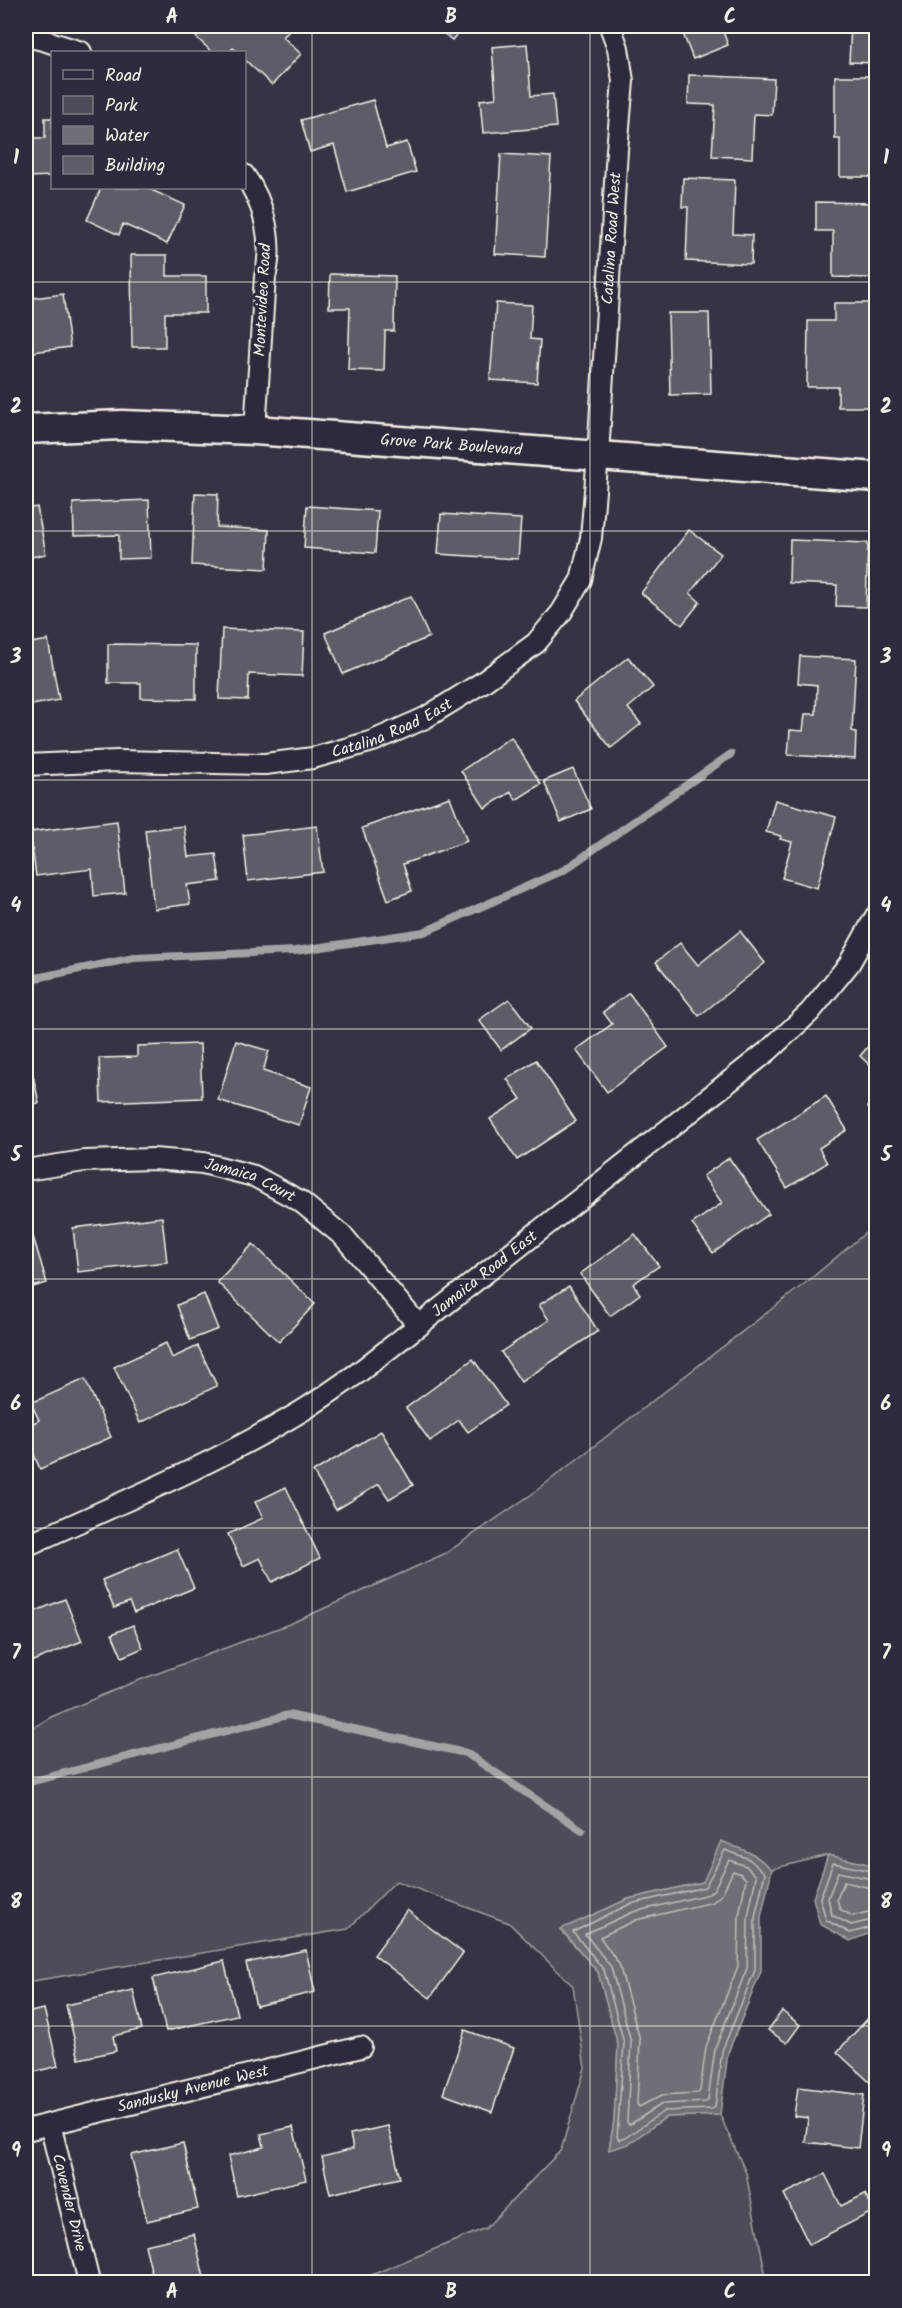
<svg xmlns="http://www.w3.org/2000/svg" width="902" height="2308" font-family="Kalam,sans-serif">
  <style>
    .green { fill: #504b59; stroke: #a29ea0; stroke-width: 1.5 }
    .water { fill: #726e77; stroke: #a6a2a4; stroke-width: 1.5 }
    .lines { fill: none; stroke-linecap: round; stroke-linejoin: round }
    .shore { stroke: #c0bdbb; stroke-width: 1.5 }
    .stream { stroke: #a6a2a4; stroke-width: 8 }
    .building { fill: #5f5c67; stroke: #f4f1e8; stroke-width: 1.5 }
    .street-casing { stroke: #f4f1e8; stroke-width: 24 }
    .secondary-casing { stroke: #f4f1e8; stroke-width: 33 }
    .street { stroke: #2f2a3d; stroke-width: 20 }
    .secondary { stroke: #2f2a3d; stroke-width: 28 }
    .grid { fill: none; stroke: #f4f1e8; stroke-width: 1.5; stroke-opacity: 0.55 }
    .labels { text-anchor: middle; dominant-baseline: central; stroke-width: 6; stroke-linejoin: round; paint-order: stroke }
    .street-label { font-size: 16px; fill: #f4f1e8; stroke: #2f2a3d }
    .neatline { fill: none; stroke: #f4f1e8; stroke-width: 2 }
    .grid-label { font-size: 20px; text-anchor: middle; font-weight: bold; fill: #f4f1e8 }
  </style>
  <rect width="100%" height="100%" fill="#373244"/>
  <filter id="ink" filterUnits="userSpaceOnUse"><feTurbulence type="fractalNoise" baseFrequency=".0167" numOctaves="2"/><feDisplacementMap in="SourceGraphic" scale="12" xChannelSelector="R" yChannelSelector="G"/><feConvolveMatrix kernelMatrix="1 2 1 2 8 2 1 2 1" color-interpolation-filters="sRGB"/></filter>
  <g filter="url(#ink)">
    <polygon class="green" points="876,1224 876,1866 828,1855 772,1869 753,1854 703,1882 628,1899 561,1930 598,1972 618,2045 614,2121 609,2149 628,2144 666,2117 720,2115 746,2173 767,2282 354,2282 486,2228 561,2150 585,2068 573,1986 509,1923 396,1881 348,1929 26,1982 26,1732 51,1717 129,1684 292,1623 446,1553 532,1494 808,1281"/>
    <g class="water">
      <polygon points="721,1841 753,1854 772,1869 761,1917 761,1971 728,2053 720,2115 666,2117 628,2144 609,2150 614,2121 618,2045 598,1972 561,1929 628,1899 703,1882"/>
      <polygon points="828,1855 876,1866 876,1931 850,1941 820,1924 813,1898"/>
    </g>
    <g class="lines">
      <g class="shore">
        <polygon points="725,1850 749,1859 765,1873 755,1917 755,1970 722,2051 715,2107 712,2109 664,2111 625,2138 619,2140 617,2137 624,2043 604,1970 573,1932 630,1904 705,1887"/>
        <polygon points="729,1860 746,1866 756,1876 748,1917 747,1968 715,2049 708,2100 706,2102 662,2104 629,2125 627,2122 631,2042 611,1967 585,1934 633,1912 709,1894 714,1889"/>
        <polygon points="733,1871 741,1874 746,1879 739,1916 738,1966 706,2047 700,2091 698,2093 662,2095 639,2107 637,2104 640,2040 619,1964 600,1937 636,1920 713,1902 722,1894"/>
        <polyline points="876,1872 833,1863 820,1898 826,1920 850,1933 876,1926"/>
        <polyline points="876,1880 838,1872 828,1898 832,1915 851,1925 876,1919"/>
        <polyline points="876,1889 844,1882 837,1899 840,1909 852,1916 876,1910"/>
      </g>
      <g class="stream">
        <polyline points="26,980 134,958 295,951 424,932 564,870 731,754"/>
        <polyline points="26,1783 288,1715 466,1753 582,1830"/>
      </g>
    </g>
    <g class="building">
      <polygon points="207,26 282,26 289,31 283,37 301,54 272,85 244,59 244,52 238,52 233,48 229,52 212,52 196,37"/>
      <polygon points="434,26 464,26 452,40"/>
      <polygon points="680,26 721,26 728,45 693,59"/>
      <polygon points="851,26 876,26 876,63 849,62"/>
      <polygon points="527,44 531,96 553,94 556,127 483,133 480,100 496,98 492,47"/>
      <polygon points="689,75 774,79 772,115 754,114 752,158 712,156 715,105 688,104"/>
      <polygon points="835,76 876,76 876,177 840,177 840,139 835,139"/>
      <polygon points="373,100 386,148 407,142 416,172 347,192 334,145 310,152 301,120"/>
      <polygon points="45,118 52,118 52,176 26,177 26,138 45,138"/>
      <polygon points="501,154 551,157 545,257 495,254"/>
      <polygon points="683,178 735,180 733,234 752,235 751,264 686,261 688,207 682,207"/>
      <polygon points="101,188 147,188 185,205 167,244 123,224 119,235 87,220"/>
      <polygon points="816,202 876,203 876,239 871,239 871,278 833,277 833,231 816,231"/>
      <polygon points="131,255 167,255 167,276 206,276 206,313 165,313 165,347 132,347"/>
      <polygon points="330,274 395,276 394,331 385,331 384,371 348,370 350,308 329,308"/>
      <polygon points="63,294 70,347 26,353 26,299"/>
      <polygon points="496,303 532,305 530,339 540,340 537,383 490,380"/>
      <polygon points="834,303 876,303 876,389 874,389 874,407 838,407 838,387 807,387 808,321 834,321"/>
      <polygon points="668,313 709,313 711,394 670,395"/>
      <polygon points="195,493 218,494 217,527 269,530 267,569 192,565"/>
      <polygon points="149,500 151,558 119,559 119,535 74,536 73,503"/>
      <polygon points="307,506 378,511 375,553 304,548"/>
      <polygon points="37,507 46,554 26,558 26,509"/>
      <polygon points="441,514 521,519 518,559 438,554"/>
      <polygon points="689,530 721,554 690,593 700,602 682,625 641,593"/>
      <polygon points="790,540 868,543 866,607 836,606 837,585 789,583"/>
      <polygon points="411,596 429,637 343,674 325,633"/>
      <polygon points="222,629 304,632 302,676 249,674 248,700 219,699"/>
      <polygon points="48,640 59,700 26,706 26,644"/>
      <polygon points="108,644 196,645 196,699 141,698 141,683 108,683"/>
      <polygon points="800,656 856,659 852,731 856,732 855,759 788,755 790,730 803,731 805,714 816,714 817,685 798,683"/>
      <polygon points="628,657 653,687 628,708 641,724 611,748 574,701"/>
      <polygon points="511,737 541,784 516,800 511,792 485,808 461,771"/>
      <polygon points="573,769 591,809 561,822 544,781"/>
      <polygon points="450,797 467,841 403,864 412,891 388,900 362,828"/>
      <polygon points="775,800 836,817 817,888 782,878 792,842 780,839 781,836 766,832"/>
      <polygon points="117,821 125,893 94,896 92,869 36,876 30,832"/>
      <polygon points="184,826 188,857 216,854 220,881 187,885 190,904 154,909 145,830"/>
      <polygon points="317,826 323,872 248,881 243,835"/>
      <polygon points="740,931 765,963 699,1016 656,962 680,943 698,965"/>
      <polygon points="629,993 668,1047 607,1092 576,1050 612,1024 603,1012"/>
      <polygon points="509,999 531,1028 501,1050 479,1020"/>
      <polygon points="876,1037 876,1071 860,1056"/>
      <polygon points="236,1041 269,1051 263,1071 311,1087 299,1125 218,1100"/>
      <polygon points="200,1044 202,1098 101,1102 99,1058 137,1057 137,1046"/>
      <polygon points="29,1057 39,1103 26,1105 26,1058"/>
      <polygon points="536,1060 576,1121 517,1160 490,1119 521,1099 507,1079"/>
      <polygon points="826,1096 847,1130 819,1148 827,1163 787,1188 757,1140"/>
      <polygon points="876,1097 876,1116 867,1107"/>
      <polygon points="729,1158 769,1214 713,1253 692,1224 722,1203 703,1176"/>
      <polygon points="162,1217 167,1262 78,1272 73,1228"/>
      <polygon points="32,1233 47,1283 26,1289 26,1235"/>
      <polygon points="635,1234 659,1266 633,1284 640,1294 610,1316 580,1274"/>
      <polygon points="253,1244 315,1304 279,1342 217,1282"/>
      <polygon points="569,1286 598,1331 521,1382 501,1352 549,1320 539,1305"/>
      <polygon points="204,1294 218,1329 190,1340 177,1305"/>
      <polygon points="166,1343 172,1358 198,1346 217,1386 140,1423 114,1367"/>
      <polygon points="473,1359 506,1405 468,1432 459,1420 430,1441 406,1408"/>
      <polygon points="85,1379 111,1437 40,1469 26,1436 26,1427 39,1420 31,1403"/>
      <polygon points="381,1431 413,1485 389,1499 379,1484 336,1510 313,1472"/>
      <polygon points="286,1487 320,1558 272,1582 260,1558 243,1566 228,1534 263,1518 255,1502"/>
      <polygon points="177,1549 194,1588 134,1613 129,1602 114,1608 102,1580"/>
      <polygon points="65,1599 82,1641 26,1664 26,1615"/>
      <polygon points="133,1625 143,1648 122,1657 112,1634"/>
      <polygon points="407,1910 463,1953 430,1998 374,1955"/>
      <polygon points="306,1950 315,1992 256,2006 246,1963"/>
      <polygon points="224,1961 237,2015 166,2031 153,1978"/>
      <polygon points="133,1990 142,2029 113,2036 116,2051 79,2059 66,2005"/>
      <polygon points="44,2009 58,2066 26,2074 26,2013"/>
      <polygon points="782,2011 800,2025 787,2043 768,2030"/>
      <polygon points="873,2013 876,2017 876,2088 837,2052"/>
      <polygon points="465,2030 514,2048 492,2112 443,2094"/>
      <polygon points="798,2087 864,2095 858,2148 805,2142 808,2118 794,2116"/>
      <polygon points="388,2126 400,2178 330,2194 322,2157 353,2149 350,2134"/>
      <polygon points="293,2127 306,2180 237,2196 228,2156 264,2147 261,2134"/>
      <polygon points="183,2143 198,2209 147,2221 131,2155"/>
      <polygon points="825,2174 841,2206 865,2194 874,2211 809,2244 784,2194"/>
      <polygon points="194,2234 205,2282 154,2282 145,2245"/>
      <polygon points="876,2262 876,2282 873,2282"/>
    </g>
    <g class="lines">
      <defs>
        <g id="street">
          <polyline points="26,36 43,40 81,52"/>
          <path d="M244 175C265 203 274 244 265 277L255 430"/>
          <path id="s1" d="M26 765 117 761 265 764 313 758 373 741 425 718 483 682 536 643 561 613 581 580 591 538 598 455 617 150 623 81 618 48 610 26"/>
          <path id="s2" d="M26 1170 84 1161 153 1159 203 1163 254 1176 300 1201 344 1237 419 1326"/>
          <path id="s3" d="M26 1546C120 1503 217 1463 305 1409 323 1398 340 1385 358 1373L768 1051 810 1012 849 964 876 916"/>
          <path id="s4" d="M50 2124 89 2282"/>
          <path id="s5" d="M26 2130 361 2047"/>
        </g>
        <g id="secondary">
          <path id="s6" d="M26 429 122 425 255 430 876 477"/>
        </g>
      </defs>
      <use href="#street" class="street-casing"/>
      <use href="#secondary" class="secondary-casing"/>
      <use href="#street" class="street"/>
      <use href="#secondary" class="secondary"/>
    </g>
  </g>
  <path class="grid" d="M312 26V2282M590 26V2282M26 282H876M26 531H876M26 780H876M26 1029H876M26 1279H876M26 1528H876M26 1777H876M26 2026H876"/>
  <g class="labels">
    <g class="street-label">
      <text stroke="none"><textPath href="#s1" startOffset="962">Catalina Road West</textPath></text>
      <text transform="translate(263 300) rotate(-87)">Montevideo Road</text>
      <text stroke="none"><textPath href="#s6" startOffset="426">Grove Park Boulevard</textPath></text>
      <text stroke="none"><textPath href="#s1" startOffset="372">Catalina Road East</textPath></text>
      <text stroke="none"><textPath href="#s2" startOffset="228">Jamaica Court</textPath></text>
      <text stroke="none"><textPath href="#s3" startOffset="536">Jamaica Road East</textPath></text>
      <text stroke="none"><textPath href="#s5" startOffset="172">Sandusky Avenue West</textPath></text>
      <text stroke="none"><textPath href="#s4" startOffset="81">Cavender Drive</textPath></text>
    </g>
  </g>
  <rect width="902" height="2308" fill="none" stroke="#2f2a3d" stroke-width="66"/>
  <rect x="51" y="51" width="195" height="138" fill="#2f2a3d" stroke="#7e7a81" stroke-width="1.5"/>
  <rect x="63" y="70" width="30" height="9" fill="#2f2a3d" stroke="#7e7a81" stroke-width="1.5"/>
  <text x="105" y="81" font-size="18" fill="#f4f1e8">Road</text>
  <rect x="63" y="96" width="30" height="18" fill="#504b59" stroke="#7e7a81" stroke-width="1.5"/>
  <text x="105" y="111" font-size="18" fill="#f4f1e8">Park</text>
  <rect x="63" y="126" width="30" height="18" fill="#726e77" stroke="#7e7a81" stroke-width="1.5"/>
  <text x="105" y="141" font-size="18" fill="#f4f1e8">Water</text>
  <rect x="63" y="156" width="30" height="18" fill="#5f5c67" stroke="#7e7a81" stroke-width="1.5"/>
  <text x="105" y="171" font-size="18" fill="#f4f1e8">Building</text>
  <rect x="33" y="33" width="836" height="2242" class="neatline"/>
  <g class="grid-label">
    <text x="172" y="23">A</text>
    <text x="451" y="23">B</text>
    <text x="730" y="23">C</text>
    <text x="16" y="164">1</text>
    <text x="886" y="164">1</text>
    <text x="16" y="413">2</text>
    <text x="886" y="413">2</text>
    <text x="16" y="663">3</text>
    <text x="886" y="663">3</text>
    <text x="16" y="912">4</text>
    <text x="886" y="912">4</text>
    <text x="16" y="1161">5</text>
    <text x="886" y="1161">5</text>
    <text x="16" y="1410">6</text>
    <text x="886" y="1410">6</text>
    <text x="16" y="1659">7</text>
    <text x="886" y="1659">7</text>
    <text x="16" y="1908">8</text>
    <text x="886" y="1908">8</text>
    <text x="16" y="2157">9</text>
    <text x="886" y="2157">9</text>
    <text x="172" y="2298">A</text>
    <text x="451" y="2298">B</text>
    <text x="730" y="2298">C</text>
  </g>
</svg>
